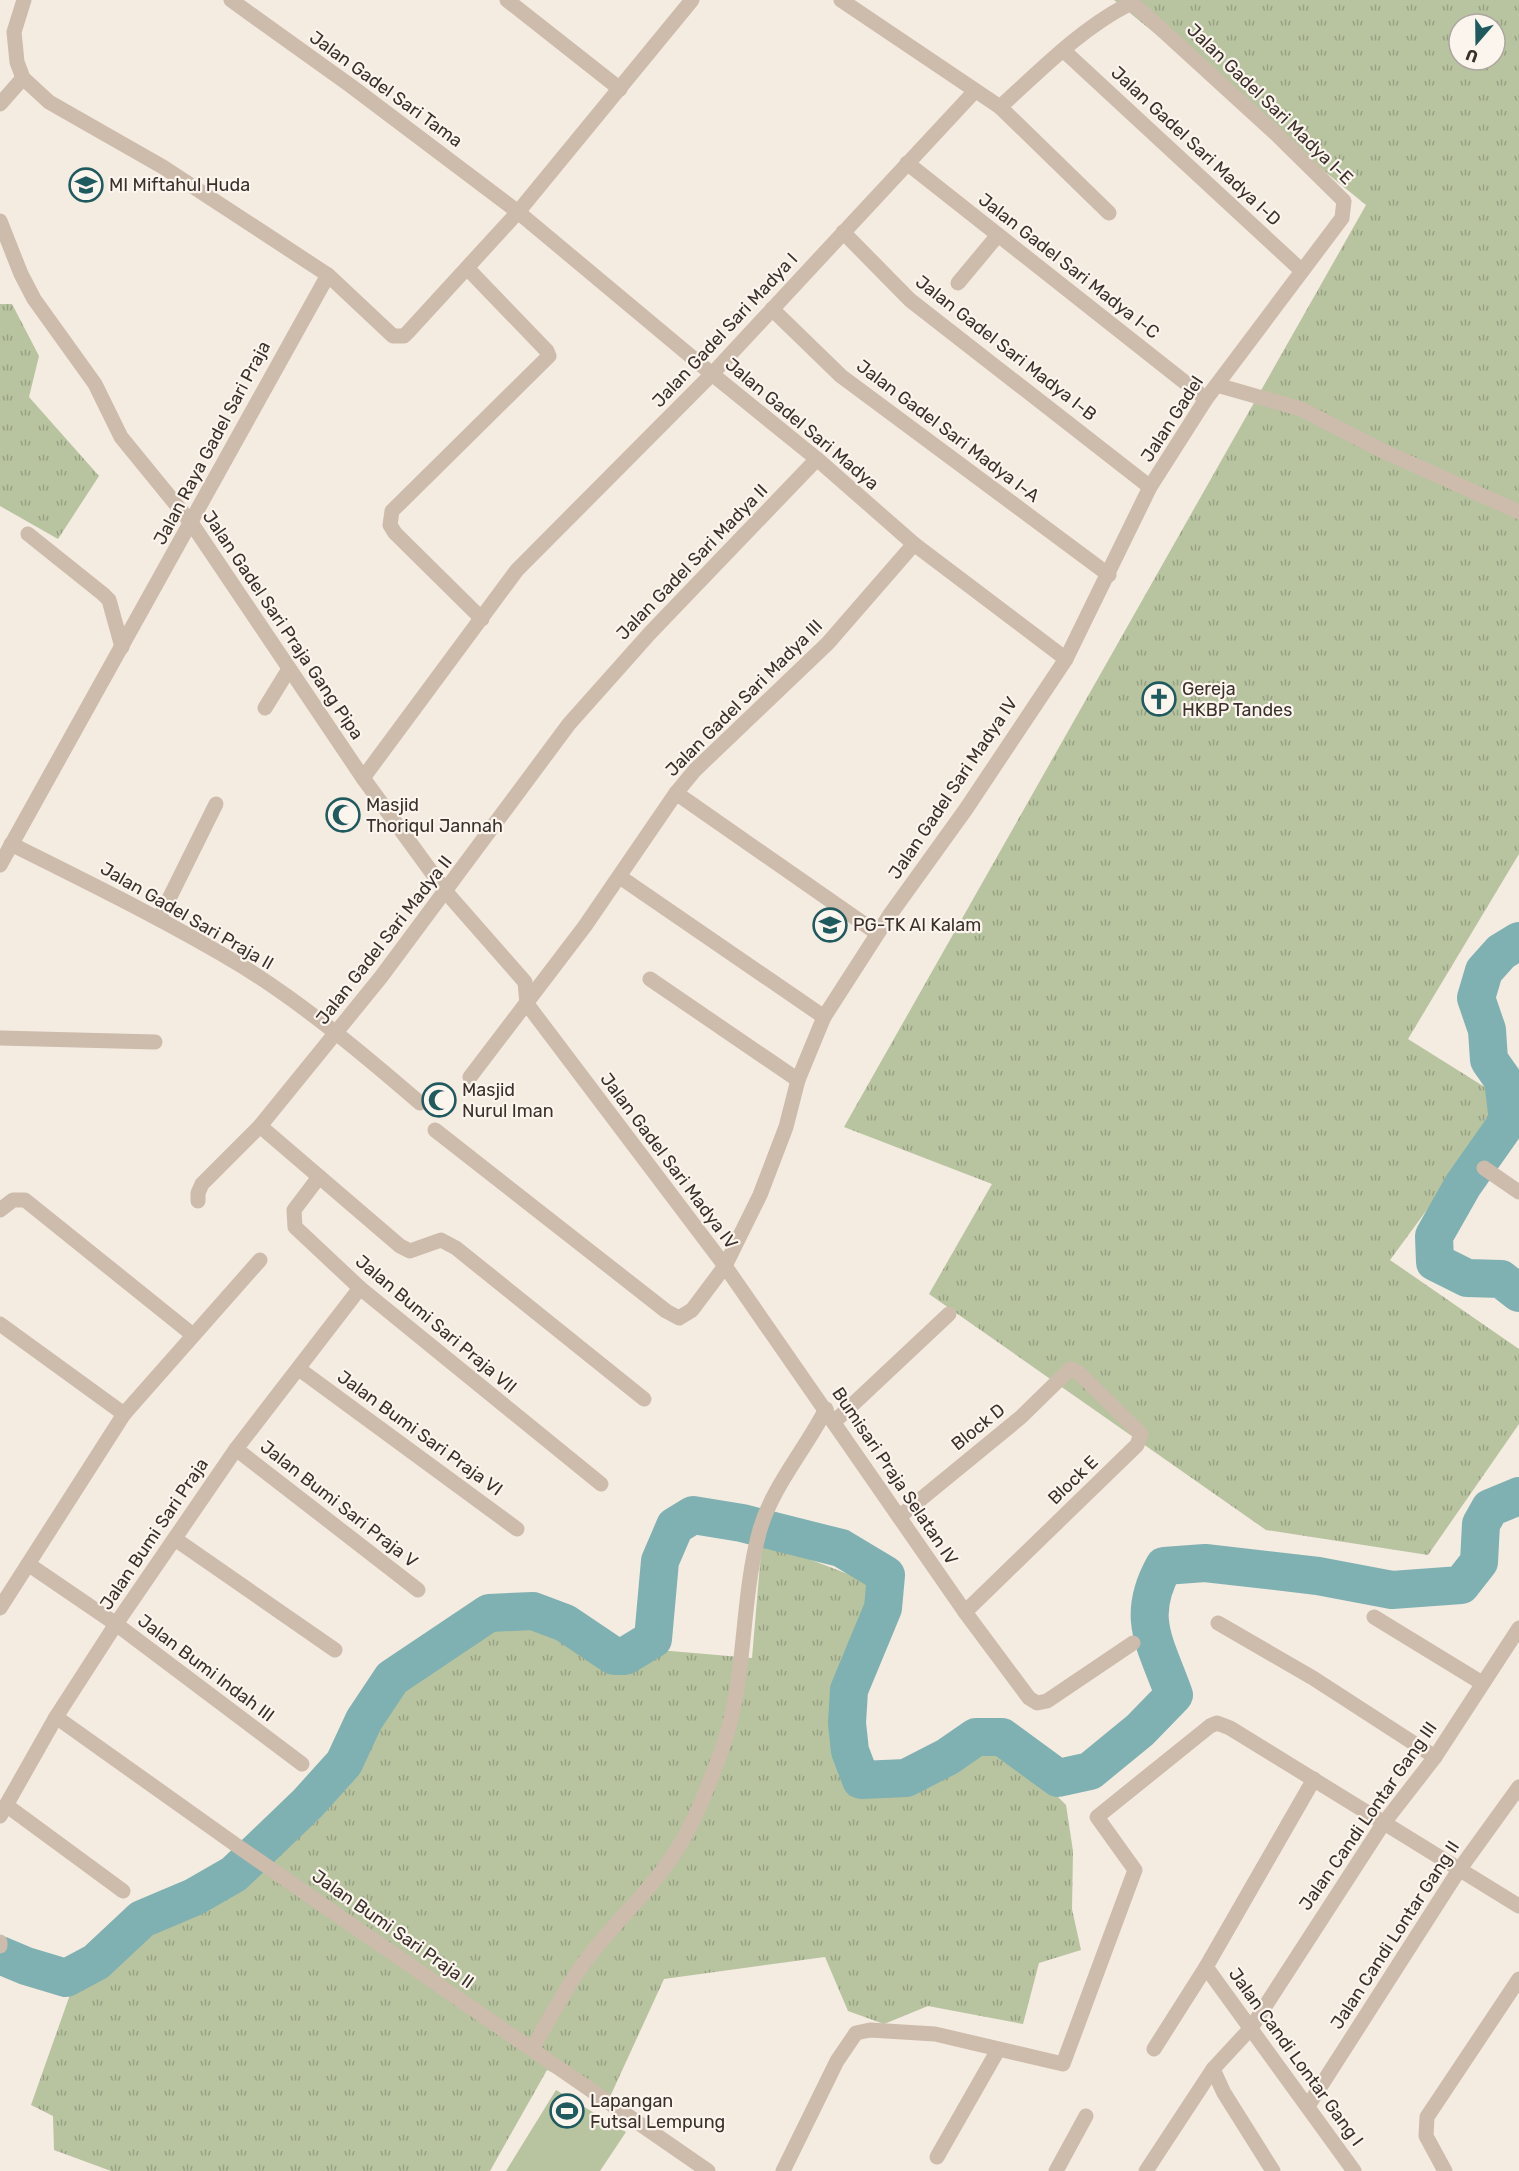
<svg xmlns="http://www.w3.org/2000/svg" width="1519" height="2171" font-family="Rubik,sans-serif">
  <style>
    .grass { fill: url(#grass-tufts); fill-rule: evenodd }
    .pitch { fill: #b8c4a0 }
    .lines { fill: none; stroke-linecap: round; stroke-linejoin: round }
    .river { stroke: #7fb0b2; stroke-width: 38 }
    .minor { stroke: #cdbbac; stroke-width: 15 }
    .labels { text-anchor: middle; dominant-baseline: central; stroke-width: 4.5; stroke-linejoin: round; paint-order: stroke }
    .street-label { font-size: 18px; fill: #3b302b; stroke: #fbf5ee }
    .poi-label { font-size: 18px; fill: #3b302b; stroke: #fbf5ee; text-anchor: start }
  </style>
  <defs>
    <pattern id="grass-tufts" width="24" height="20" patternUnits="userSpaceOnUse" patternTransform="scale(1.5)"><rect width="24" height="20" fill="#b8c4a0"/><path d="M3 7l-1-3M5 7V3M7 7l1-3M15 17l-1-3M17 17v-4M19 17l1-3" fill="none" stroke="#97a083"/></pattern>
  </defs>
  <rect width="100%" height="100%" fill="#f4ebe1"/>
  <g class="grass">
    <path d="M1114 0H1519V854L1408 1039 1507 1101 1390 1260 1519 1349V1424L1428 1555 1266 1530 929 1294 992 1184 844 1127 1366 205ZM1459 24H1495V60H1459Z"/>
    <polygon points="0,304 12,304 39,356 29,397 99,476 58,539 0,506"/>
    <path d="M762 1541 866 1581 872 1605 843 1669 836 1729 839 1776C846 1780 854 1789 862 1791 902 1800 953 1766 984 1743L1010 1749 1066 1805 1073 1851 1072 1909 1081 1950 1039 1963 1023 2024 928 2006 884 2024 848 2011 825 1957 664 1979 609 2099 547 2070 490 2171H111L54 2150 53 2116 31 2105 72 1989 86 1981 143 1933 204 1912 258 1876 347 1774 399 1689 418 1669 494 1622 550 1629 597 1661 623 1668 659 1650 752 1658Z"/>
  </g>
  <polygon class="pitch" points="556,2090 626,2132 600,2171 506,2171"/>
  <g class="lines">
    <g class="river">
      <polyline points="1519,941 1501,952 1484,971 1476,998 1487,1030 1489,1060 1503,1080 1508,1121 1463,1185 1434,1236 1435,1262 1467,1278 1501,1279 1519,1293"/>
      <path d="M0 1955 26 1966 66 1978 96 1962 142 1919 194 1897 234 1874 307 1804 344 1763 364 1720 392 1678 489 1613 533 1611 565 1623 614 1656H625L653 1639 660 1561 675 1526 693 1515 742 1523 841 1548 886 1575 883 1608 849 1690 847 1723 850 1751 861 1780 906 1778 947 1757 976 1737H1002L1058 1778 1090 1771 1140 1730 1174 1695C1156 1644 1135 1618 1164 1566L1205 1563 1318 1576 1392 1590 1461 1585 1479 1562 1481 1524 1490 1508 1519 1496"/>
    </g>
    <g class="minor">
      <polyline points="24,0 14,32 17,62 23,78 49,102 163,167 328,275 393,336 404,336 409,331 518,212 692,0"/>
      <polyline points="231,0 351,86 518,212 712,374 817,459 914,544 1066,659"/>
      <polyline points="507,0 620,89"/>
      <polyline points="1063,50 1302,271"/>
      <polyline points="0,104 23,78"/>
      <polyline points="1000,107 1109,213"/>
      <polyline points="907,163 1206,399"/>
      <polyline points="0,221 21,274 34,299 95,384 121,437 192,524 363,778 446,892 525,982 527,1004 725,1266 965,1612 1029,1698 1037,1703 1047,1701 1133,1643"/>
      <polyline points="843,232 910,300 1150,487"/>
      <polyline points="468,269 547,351 549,356 392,511 390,525 395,533 482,619"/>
      <polyline points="958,283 998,235"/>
      <polyline points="772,309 841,376 1109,575"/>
      <polyline points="1217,385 1301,409 1383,451 1519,512"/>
      <polyline points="28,534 103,594 109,600 122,647"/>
      <polyline points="265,708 289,669"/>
      <polyline points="363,778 517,570 712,374 975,91"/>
      <polyline points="676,793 877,933"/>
      <path d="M11 844C89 883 167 921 242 966 306 1006 363 1054 420 1103"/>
      <polyline points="0,865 328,275"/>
      <polyline points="620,877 824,1017"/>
      <polyline points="159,919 216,804"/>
      <polyline points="650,979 798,1080"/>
      <polyline points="0,1038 155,1042"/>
      <polyline points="470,1077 585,926 676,793 695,770 828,643 914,544"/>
      <polyline points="260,1126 400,1246 410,1251 441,1240 456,1248 644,1399"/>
      <path d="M435 1130 666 1311 679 1318 692 1310 725 1266 760 1195 786 1127 798 1080 824 1017 889 916 966 809 1066 659 1150 487 1206 399 1342 218 1344 201 1276 134 1137 7 1129 4C1080 29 1040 71 1000 107L841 0"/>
      <polyline points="1484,1168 1519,1192"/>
      <polyline points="319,1177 294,1210 295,1227 360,1288 601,1484"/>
      <polyline points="198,1201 198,1193 202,1184 260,1126 381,977 569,724 650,633 817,459"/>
      <polyline points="0,1210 13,1200 25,1200 193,1335"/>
      <polyline points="0,1324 124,1414"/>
      <polyline points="299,1369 517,1529"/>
      <polyline points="834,1422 949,1314"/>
      <polyline points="236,1449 418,1590"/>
      <polyline points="899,1517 1021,1417 1070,1369 1078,1372 1141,1434 1137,1445 965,1612"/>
      <polyline points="175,1539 335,1650"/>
      <polyline points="28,1564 116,1624 302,1764"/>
      <polyline points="0,1608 124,1414 260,1260"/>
      <polyline points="1374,1617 1482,1683"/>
      <polyline points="1218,1623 1313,1678 1435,1757"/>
      <polyline points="56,1717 236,1845 708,2171"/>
      <polyline points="6,1805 123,1891"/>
      <polyline points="0,1816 56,1717 116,1624 236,1449 360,1288"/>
      <polyline points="0,1942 0,1946"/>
      <polyline points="1206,1967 1354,2171"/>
      <path d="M532 2049C549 2020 564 1990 584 1963 612 1924 650 1892 676 1851 695 1822 709 1784 721 1752 747 1682 740 1605 759 1533 771 1488 805 1450 826 1409"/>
      <polyline points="1154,2049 1206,1967 1314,1779"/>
      <polyline points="1213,2069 1224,2093 1273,2171"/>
      <polyline points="1308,2106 1459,1870 1519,1787"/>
      <polyline points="937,2157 998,2050"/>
      <polyline points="783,2171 837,2061 856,2033 870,2030 935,2034 1063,2064 1135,1870 1097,1817 1210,1726 1217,1723 1230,1728 1519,1906"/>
      <polyline points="1056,2171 1086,2116"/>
      <polyline points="1146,2171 1213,2069 1251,2028 1383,1824 1435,1757 1519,1628"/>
      <polyline points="1445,2171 1426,2136 1427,2117 1519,1979"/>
    </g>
  </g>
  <defs>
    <symbol id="school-ring" viewBox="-11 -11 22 22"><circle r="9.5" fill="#fbf5ee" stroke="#1f5a5e" stroke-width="1.5"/><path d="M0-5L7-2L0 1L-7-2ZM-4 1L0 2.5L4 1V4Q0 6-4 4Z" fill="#1f5a5e"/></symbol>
    <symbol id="church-ring" viewBox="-11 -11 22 22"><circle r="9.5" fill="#fbf5ee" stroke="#1f5a5e" stroke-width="1.5"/><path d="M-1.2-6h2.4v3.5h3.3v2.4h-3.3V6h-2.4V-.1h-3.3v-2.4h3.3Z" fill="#1f5a5e"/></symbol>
    <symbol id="mosque-ring" viewBox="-11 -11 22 22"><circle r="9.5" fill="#fbf5ee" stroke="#1f5a5e" stroke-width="1.5"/><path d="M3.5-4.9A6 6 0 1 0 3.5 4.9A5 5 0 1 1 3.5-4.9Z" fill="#1f5a5e"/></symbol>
    <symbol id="stadium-ring" viewBox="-11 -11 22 22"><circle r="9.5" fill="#fbf5ee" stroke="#1f5a5e" stroke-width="1.5"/><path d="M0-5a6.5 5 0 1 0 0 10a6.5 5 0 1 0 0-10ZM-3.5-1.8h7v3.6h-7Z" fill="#1f5a5e"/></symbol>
  </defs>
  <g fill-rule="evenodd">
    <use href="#school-ring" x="67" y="166" width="38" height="38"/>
    <use href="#church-ring" x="1140" y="680" width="38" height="38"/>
    <use href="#mosque-ring" x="324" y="796" width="38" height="38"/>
    <use href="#school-ring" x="811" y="906" width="38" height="38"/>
    <use href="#mosque-ring" x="420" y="1081" width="38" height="38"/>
    <use href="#stadium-ring" x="548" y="2092" width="38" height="38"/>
  </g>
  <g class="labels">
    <g class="street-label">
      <text transform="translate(386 89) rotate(36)">Jalan Gadel Sari Tama</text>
      <text transform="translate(1270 104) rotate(44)">Jalan Gadel Sari Madya I-E</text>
      <text transform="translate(1196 146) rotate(43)">Jalan Gadel Sari Madya I-D</text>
      <text transform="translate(1069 266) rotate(38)">Jalan Gadel Sari Madya I-C</text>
      <text transform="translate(725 330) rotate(-47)">Jalan Gadel Sari Madya I</text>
      <text transform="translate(1006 348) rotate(38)">Jalan Gadel Sari Madya I-B</text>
      <text transform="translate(1172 419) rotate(-57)">Jalan Gadel</text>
      <text transform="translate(802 424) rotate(40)">Jalan Gadel Sari Madya</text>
      <text transform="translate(948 431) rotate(37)">Jalan Gadel Sari Madya I-A</text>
      <text transform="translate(212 443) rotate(-62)">Jalan Raya Gadel Sari Praja</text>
      <text transform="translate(692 562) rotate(-46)">Jalan Gadel Sari Madya II</text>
      <text transform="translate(283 625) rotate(56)">Jalan Gadel Sari Praja Gang Pipa</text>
      <text transform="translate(744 698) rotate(-45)">Jalan Gadel Sari Madya III</text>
      <text transform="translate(953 788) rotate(-56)">Jalan Gadel Sari Madya IV</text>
      <text transform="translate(187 916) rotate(30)">Jalan Gadel Sari Praja II</text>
      <text transform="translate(384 940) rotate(-52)">Jalan Gadel Sari Madya II</text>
      <text transform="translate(669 1161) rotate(53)">Jalan Gadel Sari Madya IV</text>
      <text transform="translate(436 1324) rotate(40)">Jalan Bumi Sari Praja VII</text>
      <text transform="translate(978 1427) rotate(-39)">Block D</text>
      <text transform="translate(420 1433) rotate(36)">Jalan Bumi Sari Praja VI</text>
      <text transform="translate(895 1476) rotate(56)">Bumisari Praja Selatan IV</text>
      <text transform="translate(1073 1480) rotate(-44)">Block E</text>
      <text transform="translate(339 1504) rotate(38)">Jalan Bumi Sari Praja V</text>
      <text transform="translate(154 1534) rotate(-56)">Jalan Bumi Sari Praja</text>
      <text transform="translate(206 1668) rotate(37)">Jalan Bumi Indah III</text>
      <text transform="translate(1368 1816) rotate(-55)">Jalan Candi Lontar Gang III</text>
      <text transform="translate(393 1929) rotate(35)">Jalan Bumi Sari Praja II</text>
      <text transform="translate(1395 1935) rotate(-57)">Jalan Candi Lontar Gang II</text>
      <text transform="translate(1296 2057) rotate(54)">Jalan Candi Lontar Gang I</text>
    </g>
    <g class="poi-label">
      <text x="109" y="185">MI Miftahul Huda</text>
      <text x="1182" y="689">Gereja<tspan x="1182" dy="21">HKBP Tandes</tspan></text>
      <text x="366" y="805">Masjid<tspan x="366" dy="21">Thoriqul Jannah</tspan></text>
      <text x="853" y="925">PG-TK Al Kalam</text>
      <text x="462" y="1090">Masjid<tspan x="462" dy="21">Nurul Iman</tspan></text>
      <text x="590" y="2101">Lapangan<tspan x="590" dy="21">Futsal Lempung</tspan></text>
    </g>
  </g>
  <g transform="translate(1477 42) rotate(200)"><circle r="28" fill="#fbf5ee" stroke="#aea6a0" stroke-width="1.5"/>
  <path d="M0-4.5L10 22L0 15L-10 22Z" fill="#1f5a5e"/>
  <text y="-9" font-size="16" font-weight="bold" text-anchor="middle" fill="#3b302b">U</text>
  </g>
</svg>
